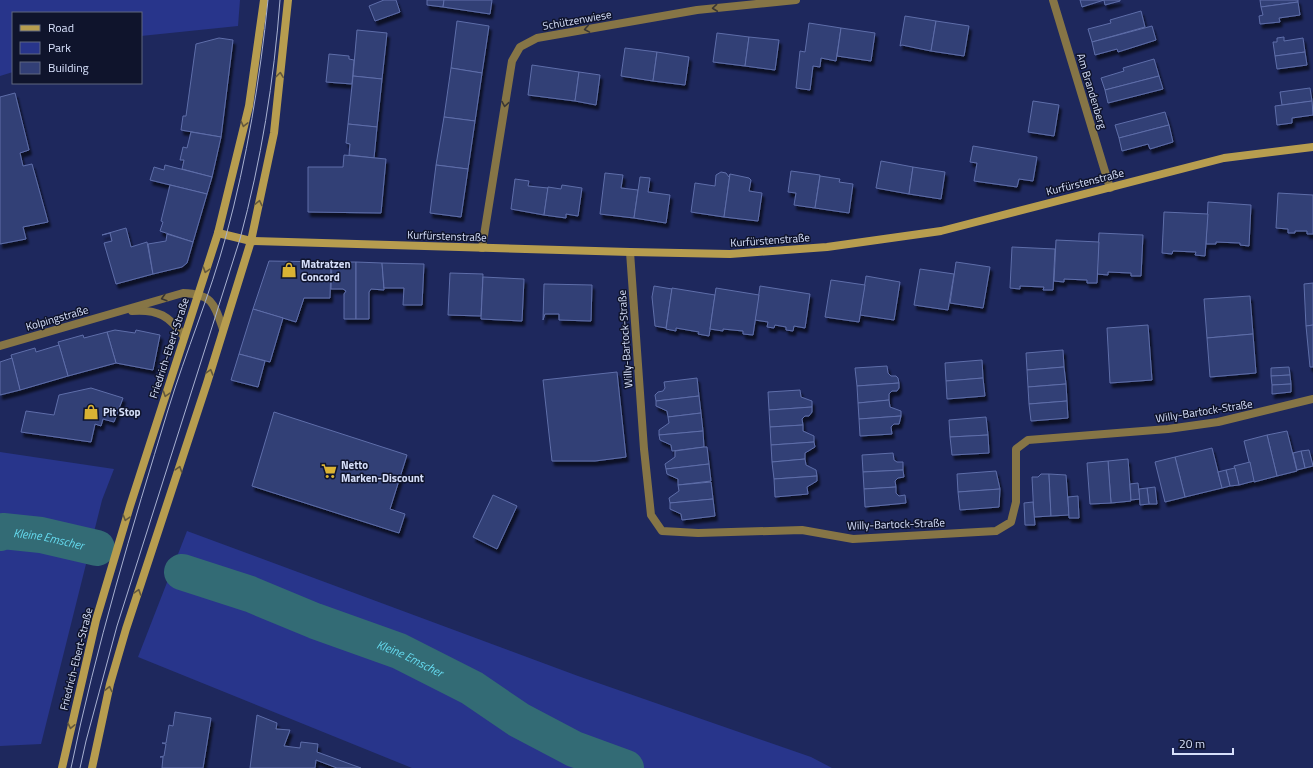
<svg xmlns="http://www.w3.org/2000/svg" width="1313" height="768" font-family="'Titillium Web',sans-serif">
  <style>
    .green { fill: #28358b }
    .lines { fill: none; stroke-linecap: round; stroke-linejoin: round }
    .river { stroke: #336b75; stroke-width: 36 }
    .building { fill: #323f76; stroke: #5e6ea9; filter: url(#shadow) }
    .street { stroke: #867546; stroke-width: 8 }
    .secondary { stroke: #b79d4f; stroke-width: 8 }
    .tram { stroke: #a7b1d2; stroke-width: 1 }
    .oneway { stroke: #393635 }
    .oneway2 { stroke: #63583e }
    .labels { text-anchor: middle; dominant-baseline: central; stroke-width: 3; stroke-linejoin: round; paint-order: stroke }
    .street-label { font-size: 11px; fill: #d7e0fb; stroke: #0f142c }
    .poi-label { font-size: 11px; font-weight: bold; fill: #d7e0fb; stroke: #0f142c; text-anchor: start }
    .water-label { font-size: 12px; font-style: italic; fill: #65daef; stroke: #0f142c }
  </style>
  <defs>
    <filter id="shadow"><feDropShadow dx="2.5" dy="4.5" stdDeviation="1" flood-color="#0009"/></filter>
  </defs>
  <rect width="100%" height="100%" fill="#1e285d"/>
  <g class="green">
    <polygon points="0,0 240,0 238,26 141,36 141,13 13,13 13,72 0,76"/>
    <polygon points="0,452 114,469 102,500 41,744 0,746"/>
    <polygon points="187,531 578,676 811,757 832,768 412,768 138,657"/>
  </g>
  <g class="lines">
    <g class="river">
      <path id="s1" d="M0 533 3 531 41 535 97 548"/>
      <path id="s2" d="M182 572 250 594 315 621 399 651 472 688 519 720 574 749 626 768"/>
    </g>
  </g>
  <g class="building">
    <polygon points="384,0 396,0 400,12 375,21 369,6"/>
    <polygon points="427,0 444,0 443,7 427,5"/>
    <polygon points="444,0 492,0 490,14 443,7"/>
    <polygon points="1080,0 1120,0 1120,1 1105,5 1104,0 1082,7"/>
    <polygon points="1260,0 1298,0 1298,2 1261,7"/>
    <polygon points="1298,2 1300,15 1279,18 1280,22 1260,24 1259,16 1263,15 1261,7"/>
    <polygon points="1141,11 1145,27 1092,42 1088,29 1111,23 1110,20"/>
    <polygon points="905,16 936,21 931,51 902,45 900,46"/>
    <polygon points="457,21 489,26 482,73 451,68"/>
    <polygon points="936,21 969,26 964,56 931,51"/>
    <polygon points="809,23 841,28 836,61 821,58 820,67 813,66 810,90 796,88 800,51 805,52"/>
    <polygon points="1152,26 1156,40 1118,52 1117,49 1095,55 1092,42"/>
    <polygon points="841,28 875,33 871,61 837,56"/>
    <polygon points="357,30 387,33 382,79 353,76"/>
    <polygon points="717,33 749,37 745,66 713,62"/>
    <polygon points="749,37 779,40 775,70 745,66"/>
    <polygon points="1284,37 1284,41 1303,38 1305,52 1275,56 1273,42 1277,42 1277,38"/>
    <polygon points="219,38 233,40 221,137 181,130 183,116 186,116 196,44"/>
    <polygon points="625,48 657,52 653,81 621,76"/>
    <polygon points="657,52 689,57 685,85 653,81"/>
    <polygon points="1305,52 1307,65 1277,69 1275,56"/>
    <polygon points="329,54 349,56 349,59 354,60 352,84 326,82"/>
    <polygon points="1154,59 1159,76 1105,90 1101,78 1124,71 1123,68"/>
    <polygon points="532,65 579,72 575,101 528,95"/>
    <polygon points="451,68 482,73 475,121 444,117"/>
    <polygon points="579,72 600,75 596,105 575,101"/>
    <polygon points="353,76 382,79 377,127 348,124"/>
    <polygon points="1159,76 1163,89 1108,103 1105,90"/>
    <polygon points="1310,88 1312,101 1282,105 1280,92"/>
    <polygon points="15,93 29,150 20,153 23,166 32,164 48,222 23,227 26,239 0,244 0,97"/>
    <polygon points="1033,101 1059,105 1054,136 1028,132"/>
    <polygon points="1312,101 1313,115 1292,118 1292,123 1277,125 1275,106"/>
    <polygon points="1165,112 1169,125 1119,138 1115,125"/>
    <polygon points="444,117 475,121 468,169 436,165"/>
    <polygon points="348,124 377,127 374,158 349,155 350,144 346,143"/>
    <polygon points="1169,125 1173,142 1150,149 1148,144 1122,151 1119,138"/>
    <polygon points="191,132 221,137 212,177 182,169 184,160 180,160 183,147 187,148"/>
    <polygon points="973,146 1037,157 1033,181 1019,179 1017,187 974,181 977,163 970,162"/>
    <polygon points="344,155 386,159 381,213 308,212 308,167 343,167"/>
    <polygon points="881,161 913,167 909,194 876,188"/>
    <polygon points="165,165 212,177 207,194 150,180 154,167 164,170"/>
    <polygon points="436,165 468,169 461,217 430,213"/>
    <polygon points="913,167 945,172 941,199 909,194"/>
    <polygon points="791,171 820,175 815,208 794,205 796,193 788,192"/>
    <polygon points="721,172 726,173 729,177 730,174 724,217 691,212 695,183 715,186 716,175"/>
    <polygon points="605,173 623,175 621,188 638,190 634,218 600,214"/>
    <polygon points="730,174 749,178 751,180 749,191 762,193 758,221 724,217"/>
    <polygon points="820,176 840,179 839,182 853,184 849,213 815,208"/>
    <polygon points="640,177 650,178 648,192 670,195 666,223 634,218"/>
    <polygon points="515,179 529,181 528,186 548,188 544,215 511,209"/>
    <polygon points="170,185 207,194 193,242 160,231 163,222 161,221"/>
    <polygon points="562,185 582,188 578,216 566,214 566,218 544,215 548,187 561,189"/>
    <polygon points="1278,193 1313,195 1313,234 1307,234 1307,231 1295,231 1295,233 1288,233 1288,229 1276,228"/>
    <polygon points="1208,202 1251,205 1249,246 1240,245 1240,243 1216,242 1216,244 1206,244"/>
    <polygon points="1164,212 1208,214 1205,256 1195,255 1196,252 1173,251 1172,254 1162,253"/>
    <polygon points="126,228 131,247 147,242 153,274 116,284 104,243 112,241 110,233 102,235"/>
    <polygon points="1099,233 1143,235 1141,276 1131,276 1131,273 1108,272 1108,275 1097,274"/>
    <polygon points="167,234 193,242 187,263 182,267 153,274 148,244 166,241"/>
    <polygon points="1056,240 1099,242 1097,283 1087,283 1087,280 1064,279 1064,282 1054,281"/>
    <polygon points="1012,247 1055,249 1053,290 1043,290 1044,287 1020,286 1020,289 1010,288"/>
    <polygon points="269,261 331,262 330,298 304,298 296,322 253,309"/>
    <polygon points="332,262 356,262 356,319 344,319 344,294 346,291 343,289 331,289"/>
    <polygon points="356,262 382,263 384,290 371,289 369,292 369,319 356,319"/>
    <polygon points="956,262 990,267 983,308 950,303"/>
    <polygon points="382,263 424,264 422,305 403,305 404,288 384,288"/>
    <polygon points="920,269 954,274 948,310 914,305"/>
    <polygon points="450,273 483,274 481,316 448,315"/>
    <polygon points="866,276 900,282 894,320 860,315"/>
    <polygon points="483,277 524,279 522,321 481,319"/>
    <polygon points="831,280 865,285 859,322 825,317"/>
    <polygon points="1313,283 1313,325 1306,326 1304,284"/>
    <polygon points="544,284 592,285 591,321 559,320 559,314 545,314 543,320"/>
    <polygon points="654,286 672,289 666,328 655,326 652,297"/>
    <polygon points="760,286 810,294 805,328 794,326 793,331 786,330 786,327 775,325 774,328 767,327 768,322 755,320"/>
    <polygon points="672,288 715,295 709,336 698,334 699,332 676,328 676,331 666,329"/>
    <polygon points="716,288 759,295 753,335 743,334 743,331 723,329 723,331 710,329"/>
    <polygon points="1250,296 1253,334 1207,338 1204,299"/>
    <polygon points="253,309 283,318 270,362 239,354"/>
    <polygon points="1148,325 1152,380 1110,383 1107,328"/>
    <polygon points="1313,325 1313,367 1310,367 1306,326"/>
    <polygon points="115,330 135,333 136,330 160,335 153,370 116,363 107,332"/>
    <polygon points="107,332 116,363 68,376 58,342 83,335 84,338"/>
    <polygon points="1253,334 1256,373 1210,377 1207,338"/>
    <polygon points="59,345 68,376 20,390 11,355 35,348 36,352"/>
    <polygon points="1063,350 1064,367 1027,370 1026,353"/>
    <polygon points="239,354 265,361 258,387 231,380"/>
    <polygon points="12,358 20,390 0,395 0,362"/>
    <polygon points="982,360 983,378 946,381 945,363"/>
    <polygon points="887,366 888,373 891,376 896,376 898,378 899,383 857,386 855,368"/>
    <polygon points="1064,367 1066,384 1028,387 1027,370"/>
    <polygon points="1289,367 1290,375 1271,376 1271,368"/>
    <polygon points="617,372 626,457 595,461 552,461 543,380"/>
    <polygon points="1290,375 1291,384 1272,385 1271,376"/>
    <polygon points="697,378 699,396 656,401 655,395 658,392 663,391 665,388 664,382"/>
    <polygon points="983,378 985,396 947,399 946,381"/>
    <polygon points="899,383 899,388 897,391 892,391 889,394 889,400 858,403 857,386"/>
    <polygon points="1066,384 1067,401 1029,404 1028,387"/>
    <polygon points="1291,384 1291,392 1272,394 1272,385"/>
    <polygon points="91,388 123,398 114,422 103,419 101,426 95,424 91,442 21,432 26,411 54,415 59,395"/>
    <polygon points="800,390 801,397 812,401 812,407 769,410 768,392"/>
    <polygon points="699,396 701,413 668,417 667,411 656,406 656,401"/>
    <polygon points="889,400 890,407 901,411 901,416 859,419 858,403"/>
    <polygon points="1067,401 1068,418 1031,421 1029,404"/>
    <polygon points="812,407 812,412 809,416 805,416 802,419 803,425 770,427 769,410"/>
    <polygon points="274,412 407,455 390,509 405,514 399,533 252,486"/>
    <polygon points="701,413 703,431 659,435 659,430 669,423 668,417"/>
    <polygon points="901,416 899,424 894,424 891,427 892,434 860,436 859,419"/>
    <polygon points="986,417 988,435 950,437 949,420"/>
    <polygon points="803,425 803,431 814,436 814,442 771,445 770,427"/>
    <polygon points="703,431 704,447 672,451 671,445 660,440 659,435"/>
    <polygon points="1287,431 1297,471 1277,476 1267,435"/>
    <polygon points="988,435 989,453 952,455 950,437"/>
    <polygon points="1267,435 1277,476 1254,482 1244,441"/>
    <polygon points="814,442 815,447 805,453 805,459 772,462 771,445"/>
    <polygon points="704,447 707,447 709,464 666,469 665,464 675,457 675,451"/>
    <polygon points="1212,448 1222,488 1185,497 1175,457"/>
    <polygon points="1309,450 1313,466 1305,468 1301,451"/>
    <polygon points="1301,451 1305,468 1297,470 1293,453"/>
    <polygon points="893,453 894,460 897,462 903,462 903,470 863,472 862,455"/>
    <polygon points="1175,457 1185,497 1165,502 1155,462"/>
    <polygon points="805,459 806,465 816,470 817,476 774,479 772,462"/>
    <polygon points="1128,459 1131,501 1111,503 1108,461"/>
    <polygon points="1108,461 1111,503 1090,504 1087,463"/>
    <polygon points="1250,462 1254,481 1239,485 1234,466"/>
    <polygon points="709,464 711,481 678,485 678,479 667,474 666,469"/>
    <polygon points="1235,468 1239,485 1230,486 1226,470"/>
    <polygon points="903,470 904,477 898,478 895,481 896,487 864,489 863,472"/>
    <polygon points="1226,470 1230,486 1222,488 1218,472"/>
    <polygon points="996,471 1000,489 958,492 957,474"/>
    <polygon points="1041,474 1049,474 1051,516 1034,517 1032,477 1038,477"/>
    <polygon points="1049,474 1066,475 1069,515 1051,516"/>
    <polygon points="817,476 817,481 807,487 808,494 775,497 774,479"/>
    <polygon points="711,482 713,499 670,503 669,498 679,491 678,485"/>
    <polygon points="1138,483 1140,499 1131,500 1130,484"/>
    <polygon points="896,487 896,493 899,496 905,495 906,503 865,507 864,489"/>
    <polygon points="1155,487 1157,504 1149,504 1147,488"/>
    <polygon points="1147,488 1149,504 1140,505 1139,489"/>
    <polygon points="1000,489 999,507 960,510 958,492"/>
    <polygon points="493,495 517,506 497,549 473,537"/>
    <polygon points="1078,496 1079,518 1069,518 1068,497"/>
    <polygon points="713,499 715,516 682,520 681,514 670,509 670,503"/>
    <polygon points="1033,502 1035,525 1025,525 1024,503"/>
    <polygon points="175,712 211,718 203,768 162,768 163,757 160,757 164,756 166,744 162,743 166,743 169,725 173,726"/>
    <polygon points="257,715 277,723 276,729 290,730 284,746 300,748 301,742 318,744 317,752 361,768 337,768 316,760 315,768 250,768"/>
  </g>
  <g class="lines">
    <g class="street">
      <polyline points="1053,0 1110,188"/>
      <polyline points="482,248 512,61 520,47 537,38 697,10 796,0"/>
      <polyline points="630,252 644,449 651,515 662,531 698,533 802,530 853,539 996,531 1011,522 1016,502 1016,449 1028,440 1168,429 1218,422 1313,399"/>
      <path d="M132 311C158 309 170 316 184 337"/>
      <path d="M0 346 183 293C212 294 214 303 223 329"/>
    </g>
    <g class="secondary">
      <polyline points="218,233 251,241 630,252 730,254 827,247 941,231 1224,158 1313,147"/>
      <polyline points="62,768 96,620 130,506 218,233 249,106 264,0"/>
      <polyline points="92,768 110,684 126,629 207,383 251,241 274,133 288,0"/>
    </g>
    <g class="tram">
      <path d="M71 768C96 647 132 528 168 410 186 351 210 295 226 236 247 159 260 79 268 0"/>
      <path d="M80 768 86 741 117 626 240 239C261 161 274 81 280 0"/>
    </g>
  </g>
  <defs><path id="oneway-chevron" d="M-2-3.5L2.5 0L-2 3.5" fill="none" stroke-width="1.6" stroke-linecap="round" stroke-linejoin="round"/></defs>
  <g class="oneway">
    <use href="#oneway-chevron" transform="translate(715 8) rotate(174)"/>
    <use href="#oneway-chevron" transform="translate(587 29) rotate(170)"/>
    <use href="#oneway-chevron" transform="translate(505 104) rotate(99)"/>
    <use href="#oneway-chevron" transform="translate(164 298) rotate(164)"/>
  </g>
  <g class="oneway2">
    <use href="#oneway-chevron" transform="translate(280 75) rotate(-83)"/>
    <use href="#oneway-chevron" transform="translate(244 124) rotate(104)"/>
    <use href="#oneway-chevron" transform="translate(259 203) rotate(-78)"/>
    <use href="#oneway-chevron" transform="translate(206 270) rotate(108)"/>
    <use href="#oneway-chevron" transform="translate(210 372) rotate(-74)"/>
    <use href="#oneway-chevron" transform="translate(166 394) rotate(108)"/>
    <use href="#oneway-chevron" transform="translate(179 469) rotate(-72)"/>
    <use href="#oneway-chevron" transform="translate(126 518) rotate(107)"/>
    <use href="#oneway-chevron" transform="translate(138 592) rotate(-72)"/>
    <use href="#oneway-chevron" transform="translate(109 689) rotate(-77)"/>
    <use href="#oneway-chevron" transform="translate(71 726) rotate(102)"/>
  </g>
  <defs>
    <symbol id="shop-bare" viewBox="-9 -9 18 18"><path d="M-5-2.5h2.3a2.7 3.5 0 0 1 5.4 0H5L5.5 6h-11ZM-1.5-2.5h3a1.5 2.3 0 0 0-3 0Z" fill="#dab334" stroke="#0f142c" stroke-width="2.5" paint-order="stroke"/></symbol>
    <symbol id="supermarket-bare" viewBox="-9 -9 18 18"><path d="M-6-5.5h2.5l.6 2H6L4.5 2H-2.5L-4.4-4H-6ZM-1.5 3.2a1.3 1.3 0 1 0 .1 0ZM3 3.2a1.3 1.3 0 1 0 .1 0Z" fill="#dab334" stroke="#0f142c" stroke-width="2.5" paint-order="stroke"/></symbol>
  </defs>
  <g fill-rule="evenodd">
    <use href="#shop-bare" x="278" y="259" width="22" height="22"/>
    <use href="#shop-bare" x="80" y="401" width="22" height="22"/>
    <use href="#supermarket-bare" x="318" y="460" width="22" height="22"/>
  </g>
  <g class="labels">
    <g class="street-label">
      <text transform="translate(577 20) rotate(-10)">Schützenwiese</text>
      <text transform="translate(1092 91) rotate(73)">Am Brandenberg</text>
      <text transform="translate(1085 182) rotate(-14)">Kurfürstenstraße</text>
      <text transform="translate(447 236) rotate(2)">Kurfürstenstraße</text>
      <text transform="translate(770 240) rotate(-4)">Kurfürstenstraße</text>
      <text transform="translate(57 318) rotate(-16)">Kolpingstraße</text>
      <text transform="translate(625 339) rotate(-94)">Willy-Bartock-Straße</text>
      <text transform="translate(169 348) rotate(-72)">Friedrich-Ebert-Straße</text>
      <text transform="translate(1204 411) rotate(-9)">Willy-Bartock-Straße</text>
      <text transform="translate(896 524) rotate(-2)">Willy-Bartock-Straße</text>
      <text transform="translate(76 659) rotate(-76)">Friedrich-Ebert-Straße</text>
    </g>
    <g class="poi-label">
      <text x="301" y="264">Matratzen<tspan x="301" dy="13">Concord</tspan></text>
      <text x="103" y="412">Pit Stop</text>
      <text x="341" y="465">Netto<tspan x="341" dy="13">Marken-Discount</tspan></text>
    </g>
    <g class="water-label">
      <text stroke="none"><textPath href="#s1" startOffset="50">Kleine Emscher</textPath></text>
      <text stroke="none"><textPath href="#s2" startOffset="244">Kleine Emscher</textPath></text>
    </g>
  </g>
  <rect x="12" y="12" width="130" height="72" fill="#0f142c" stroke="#5f667f"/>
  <rect x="20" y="25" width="20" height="6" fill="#b79d4f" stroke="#5f667f"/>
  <text x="48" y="32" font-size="12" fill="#d7e0fb">Road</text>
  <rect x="20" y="42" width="20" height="12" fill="#28358b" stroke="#5f667f"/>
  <text x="48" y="52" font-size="12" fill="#d7e0fb">Park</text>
  <rect x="20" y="62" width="20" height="12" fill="#323f76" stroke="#5f667f"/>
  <text x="48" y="72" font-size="12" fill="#d7e0fb">Building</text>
  <path d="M1173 748v6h60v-6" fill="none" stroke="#d7e0fb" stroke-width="2"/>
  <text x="1179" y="748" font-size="12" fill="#d7e0fb" stroke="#0f142c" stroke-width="3" paint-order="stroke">20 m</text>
</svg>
